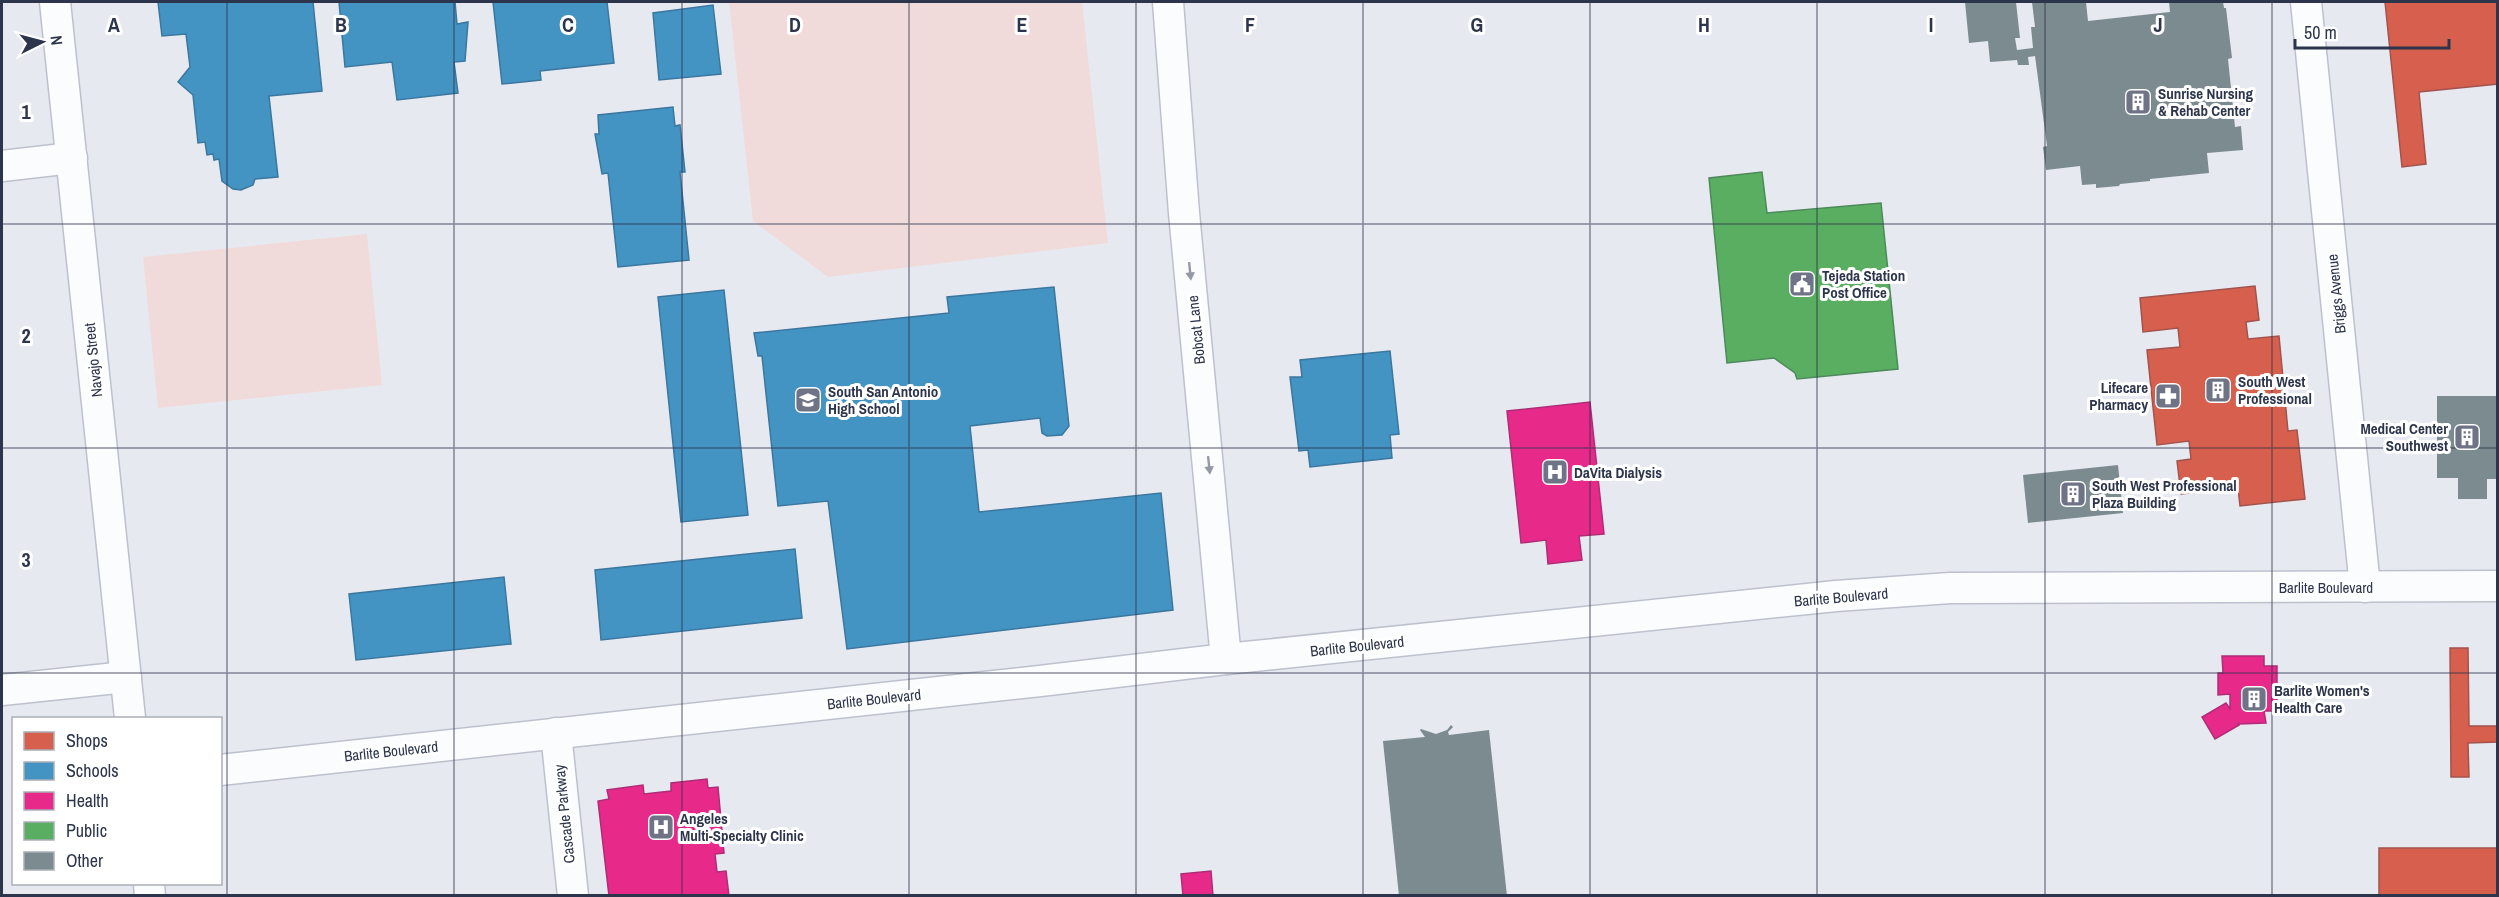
<svg xmlns="http://www.w3.org/2000/svg" width="2499" height="897" font-family="'Archivo Narrow',sans-serif">
  <style>
    .green { fill: #f1dbda }
    .shops { fill: #d6604d; stroke: #a3534d; stroke-width: 1.5 }
    .schools { fill: #4393c3; stroke: #3c779f; stroke-width: 1.5 }
    .health { fill: #e7298a; stroke: #af2d77; stroke-width: 1.5 }
    .public { fill: #5aae61; stroke: #4c8a5b; stroke-width: 1.5 }
    .building { fill: #7c8b90 }
    .lines { fill: none; stroke-linecap: round; stroke-linejoin: round }
    .minor-casing { stroke: #bdc1ce; stroke-width: 33 }
    .minor { stroke: #fbfcfd; stroke-width: 30 }
    .oneway { fill: #9498a4 }
    .grid { fill: none; stroke: #2d354c; stroke-width: 1.5; stroke-opacity: 0.55 }
    .labels { text-anchor: middle; dominant-baseline: central; stroke-width: 6; stroke-linejoin: round; paint-order: stroke }
    .poi-label { font-size: 15px; font-weight: bold; fill: #2d354c; stroke: #fff; text-anchor: start }
    .street-label { font-size: 15px; fill: #2d354c; stroke: #fff }
    .grid-label { font-size: 20px; text-anchor: middle; font-weight: bold; fill: #2d354c; stroke: #fff; stroke-width: 6; stroke-linejoin: round; paint-order: stroke }
  </style>
  <rect width="100%" height="100%" fill="#e7e9f0"/>
  <g class="green">
    <polygon points="729,2 1082,2 1108,243 828,277 753,221"/>
    <polygon points="367,234 382,385 158,408 143,257"/>
  </g>
  <g class="shops">
    <polygon points="2385,2 2498,2 2498,84 2419,92 2426,164 2402,167"/>
    <polygon points="2255,286 2259,320 2246,322 2248,339 2279,336 2288,431 2297,430 2305,499 2240,506 2238,488 2181,494 2177,461 2191,459 2189,441 2157,445 2147,350 2180,347 2178,328 2143,332 2140,298"/>
    <polygon points="2450,648 2468,648 2469,726 2498,726 2498,742 2468,743 2469,777 2451,777"/>
    <rect x="2379" y="848" width="119" height="48"/>
  </g>
  <g class="schools">
    <polygon points="158,2 313,2 322,91 269,96 278,177 255,179 253,185 241,190 233,189 222,181 219,159 214,160 213,154 207,155 205,142 198,143 193,95 178,82 190,67 186,34 162,36"/>
    <polygon points="339,2 455,2 457,24 468,22 465,61 454,62 458,93 397,100 392,62 345,67"/>
    <polygon points="493,2 607,2 614,63 540,71 541,80 502,84"/>
    <polygon points="713,5 721,74 659,80 653,13"/>
    <polygon points="673,107 675,126 680,125 685,172 680,172 689,260 618,267 608,173 602,174 595,134 599,134 598,115"/>
    <polygon points="1054,287 1069,426 1062,435 1047,436 1042,433 1040,418 970,426 979,512 1161,493 1173,610 847,649 828,501 778,506 762,356 758,356 754,333 949,313 947,297"/>
    <polygon points="724,290 748,515 681,522 658,297"/>
    <polygon points="1390,351 1399,434 1390,435 1392,458 1310,467 1308,450 1299,451 1290,377 1302,377 1300,360"/>
    <polygon points="795,549 802,618 601,640 595,570"/>
    <polygon points="504,577 511,644 356,660 349,594"/>
  </g>
  <g class="health">
    <polygon points="1590,402 1604,534 1579,536 1582,560 1548,564 1546,540 1521,543 1507,411"/>
    <polygon points="2222,656 2264,656 2264,666 2277,666 2277,711 2264,711 2266,723 2238,724 2239,725 2215,739 2202,717 2226,703 2230,709 2230,694 2218,695 2218,673 2223,673"/>
    <polygon points="707,779 708,788 718,787 724,853 715,854 717,872 726,871 729,896 609,896 598,801 609,799 607,790 643,785 644,794 671,791 671,783"/>
    <polygon points="1211,871 1213,896 1183,896 1181,874"/>
  </g>
  <polygon class="public" points="1762,172 1767,213 1881,203 1898,369 1797,379 1795,373 1774,358 1727,363 1709,178"/>
  <g class="building">
    <polygon points="1965,2 2016,2 2020,38 2015,38 2017,50 2033,48 2031,27 2035,27 2032,2 2086,2 2088,21 2170,12 2169,2 2223,2 2224,8 2226,8 2232,58 2228,59 2235,127 2241,126 2243,150 2207,153 2209,173 2150,179 2150,181 2120,184 2119,186 2096,188 2096,184 2082,185 2080,166 2046,170 2043,147 2047,146 2035,56 2028,57 2029,65 2018,65 2017,60 1990,62 1988,41 1969,43"/>
    <polygon points="2437,396 2498,396 2498,479 2487,479 2487,499 2458,499 2458,478 2437,478"/>
    <polygon points="2118,465 2123,513 2028,523 2023,475"/>
    <polygon points="1451,725 1453,727 1448,732 1449,735 1489,730 1507,896 1399,896 1383,741 1425,737 1420,730 1421,729 1436,734 1447,730"/>
  </g>
  <g class="lines">
    <defs>
      <g id="minor">
        <polyline points="55,2 130,718"/>
        <polyline points="1168,2 1184,213 1226,659"/>
        <polyline points="2306,2 2365,587"/>
        <polyline points="2,166 72,158"/>
        <polyline points="2,690 126,677"/>
        <polyline points="556,733 573,896"/>
        <polyline points="220,770 1040,681 1226,659 1836,596 1950,588 2498,586"/>
        <polyline points="149,884 150,896"/>
      </g>
    </defs>
    <use href="#minor" class="minor-casing"/>
    <use href="#minor" class="minor"/>
  </g>
  <defs><path id="oneway-solid" d="M-6-.8H1V-3.2L6.5 0L1 3.2V.8H-6Z" transform="scale(1.5)"/></defs>
  <g class="oneway">
    <use href="#oneway-solid" transform="translate(1190 271) rotate(84)"/>
    <use href="#oneway-solid" transform="translate(1209 465) rotate(84)"/>
  </g>
  <path class="grid" d="M227 2V896M454 2V896M682 2V896M909 2V896M1136 2V896M1363 2V896M1590 2V896M1817 2V896M2045 2V896M2272 2V896M2 224H2498M2 448H2498M2 673H2498"/>
  <defs>
    <symbol id="building-square" viewBox="-11 -11 22 22"><rect x="-9" y="-9" width="18" height="18" rx="4" fill="#6e7485" stroke="#fff"/><path d="M-4-6H4V6H1V3H-1V6H-4ZM-2.5-4.3h1.7v1.8h-1.7ZM.8-4.3h1.7v1.8H.8ZM-2.5-1h1.7V.8h-1.7ZM.8-1h1.7V.8H.8Z" fill="#fff"/></symbol>
    <symbol id="civic-square" viewBox="-11 -11 22 22"><rect x="-9" y="-9" width="18" height="18" rx="4" fill="#6e7485" stroke="#fff"/><path d="M-.6-6.5H3V-4.5H.6V-3L4-1V1h2V6H-6V1h2V-1L-.6-3ZM-1.2 2.5V6h2.4V2.5Z" fill="#fff"/></symbol>
    <symbol id="pharmacy-square" viewBox="-11 -11 22 22"><rect x="-9" y="-9" width="18" height="18" rx="4" fill="#6e7485" stroke="#fff"/><path d="M-2-6h4v4h4v4h-4v4h-4v-4h-4v-4h4Z" fill="#fff"/></symbol>
    <symbol id="school-square" viewBox="-11 -11 22 22"><rect x="-9" y="-9" width="18" height="18" rx="4" fill="#6e7485" stroke="#fff"/><path d="M0-5L7-2L0 1L-7-2ZM-4 1L0 2.5L4 1V4Q0 6-4 4Z" fill="#fff"/></symbol>
    <symbol id="hospital-square" viewBox="-11 -11 22 22"><rect x="-9" y="-9" width="18" height="18" rx="4" fill="#6e7485" stroke="#fff"/><path d="M-5-5h3v3.5h4V-5h3V5h-3V1.5h-4V5h-3Z" fill="#fff"/></symbol>
  </defs>
  <g fill-rule="evenodd">
    <use href="#building-square" x="2123" y="87" width="30" height="30"/>
    <use href="#civic-square" x="1787" y="269" width="30" height="30"/>
    <use href="#building-square" x="2203" y="375" width="30" height="30"/>
    <use href="#pharmacy-square" x="2153" y="381" width="30" height="30"/>
    <use href="#school-square" x="793" y="385" width="30" height="30"/>
    <use href="#building-square" x="2452" y="422" width="30" height="30"/>
    <use href="#hospital-square" x="1540" y="457" width="30" height="30"/>
    <use href="#building-square" x="2058" y="479" width="30" height="30"/>
    <use href="#building-square" x="2239" y="684" width="30" height="30"/>
    <use href="#hospital-square" x="646" y="812" width="30" height="30"/>
  </g>
  <g class="labels">
    <g class="poi-label">
      <text x="2158" y="93">Sunrise Nursing<tspan x="2158" dy="17">&amp; Rehab Center</tspan></text>
      <text x="1822" y="275">Tejeda Station<tspan x="1822" dy="17">Post Office</tspan></text>
      <text x="2238" y="381">South West<tspan x="2238" dy="17">Professional</tspan></text>
      <text x="2148" y="387" text-anchor="end">Lifecare<tspan x="2148" dy="17">Pharmacy</tspan></text>
      <text x="828" y="391">South San Antonio<tspan x="828" dy="17">High School</tspan></text>
      <text x="2448" y="428" text-anchor="end">Medical Center<tspan x="2448" dy="17">Southwest</tspan></text>
      <text x="1574" y="472">DaVita Dialysis</text>
      <text x="2092" y="485">South West Professional<tspan x="2092" dy="17">Plaza Building</tspan></text>
      <text x="2274" y="690">Barlite Women's<tspan x="2274" dy="17">Health Care</tspan></text>
      <text x="680" y="818">Angeles<tspan x="680" dy="17">Multi-Specialty Clinic</tspan></text>
    </g>
    <g class="street-label">
      <text transform="translate(2336 294) rotate(-96)">Briggs Avenue</text>
      <text transform="translate(1196 330) rotate(-96)">Bobcat Lane</text>
      <text transform="translate(93 360) rotate(-96)">Navajo Street</text>
      <text x="2326" y="587">Barlite Boulevard</text>
      <text transform="translate(1841 597) rotate(-5)">Barlite Boulevard</text>
      <text transform="translate(1357 646) rotate(-6)">Barlite Boulevard</text>
      <text transform="translate(874 699) rotate(-6)">Barlite Boulevard</text>
      <text transform="translate(391 751) rotate(-6)">Barlite Boulevard</text>
      <text transform="translate(564 814) rotate(-96)">Cascade Parkway</text>
    </g>
  </g>
  <g class="grid-label">
    <text x="114" y="32">A</text>
    <text x="341" y="32">B</text>
    <text x="568" y="32">C</text>
    <text x="795" y="32">D</text>
    <text x="1022" y="32">E</text>
    <text x="1250" y="32">F</text>
    <text x="1477" y="32">G</text>
    <text x="1704" y="32">H</text>
    <text x="1931" y="32">I</text>
    <text x="2158" y="32">J</text>
    <text x="26" y="119">1</text>
    <text x="26" y="343">2</text>
    <text x="26" y="567">3</text>
  </g>
  <rect width="2499" height="897" fill="none" stroke="#2d354c" stroke-width="6"/>
  <rect x="12" y="717" width="210" height="168" fill="#ffffff" stroke="#abaeb7" stroke-width="1.5"/>
  <rect x="24" y="732" width="30" height="18" fill="#d6604d" stroke="#abaeb7" stroke-width="1.5"/>
  <text x="66" y="747" font-size="18" fill="#2d354c">Shops</text>
  <rect x="24" y="762" width="30" height="18" fill="#4393c3" stroke="#abaeb7" stroke-width="1.5"/>
  <text x="66" y="777" font-size="18" fill="#2d354c">Schools</text>
  <rect x="24" y="792" width="30" height="18" fill="#e7298a" stroke="#abaeb7" stroke-width="1.5"/>
  <text x="66" y="807" font-size="18" fill="#2d354c">Health</text>
  <rect x="24" y="822" width="30" height="18" fill="#5aae61" stroke="#abaeb7" stroke-width="1.5"/>
  <text x="66" y="837" font-size="18" fill="#2d354c">Public</text>
  <rect x="24" y="852" width="30" height="18" fill="#7c8b90" stroke="#abaeb7" stroke-width="1.5"/>
  <text x="66" y="867" font-size="18" fill="#2d354c">Other</text>
  <g transform="translate(42 42) rotate(84)" stroke="#ffffff" stroke-width="4.5" paint-order="stroke">
  <path d="M0-4.5L10 22L0 15L-10 22Z" fill="#2d354c"/>
  <text y="-9" font-size="16" font-weight="bold" text-anchor="middle" fill="#2d354c">N</text>
  </g>
  <path d="M2295 39v9h154v-9" fill="none" stroke="#2d354c" stroke-width="3"/>
  <text x="2304" y="39" font-size="18" fill="#2d354c" stroke="#ffffff" stroke-width="4.5" paint-order="stroke">50 m</text>
</svg>
